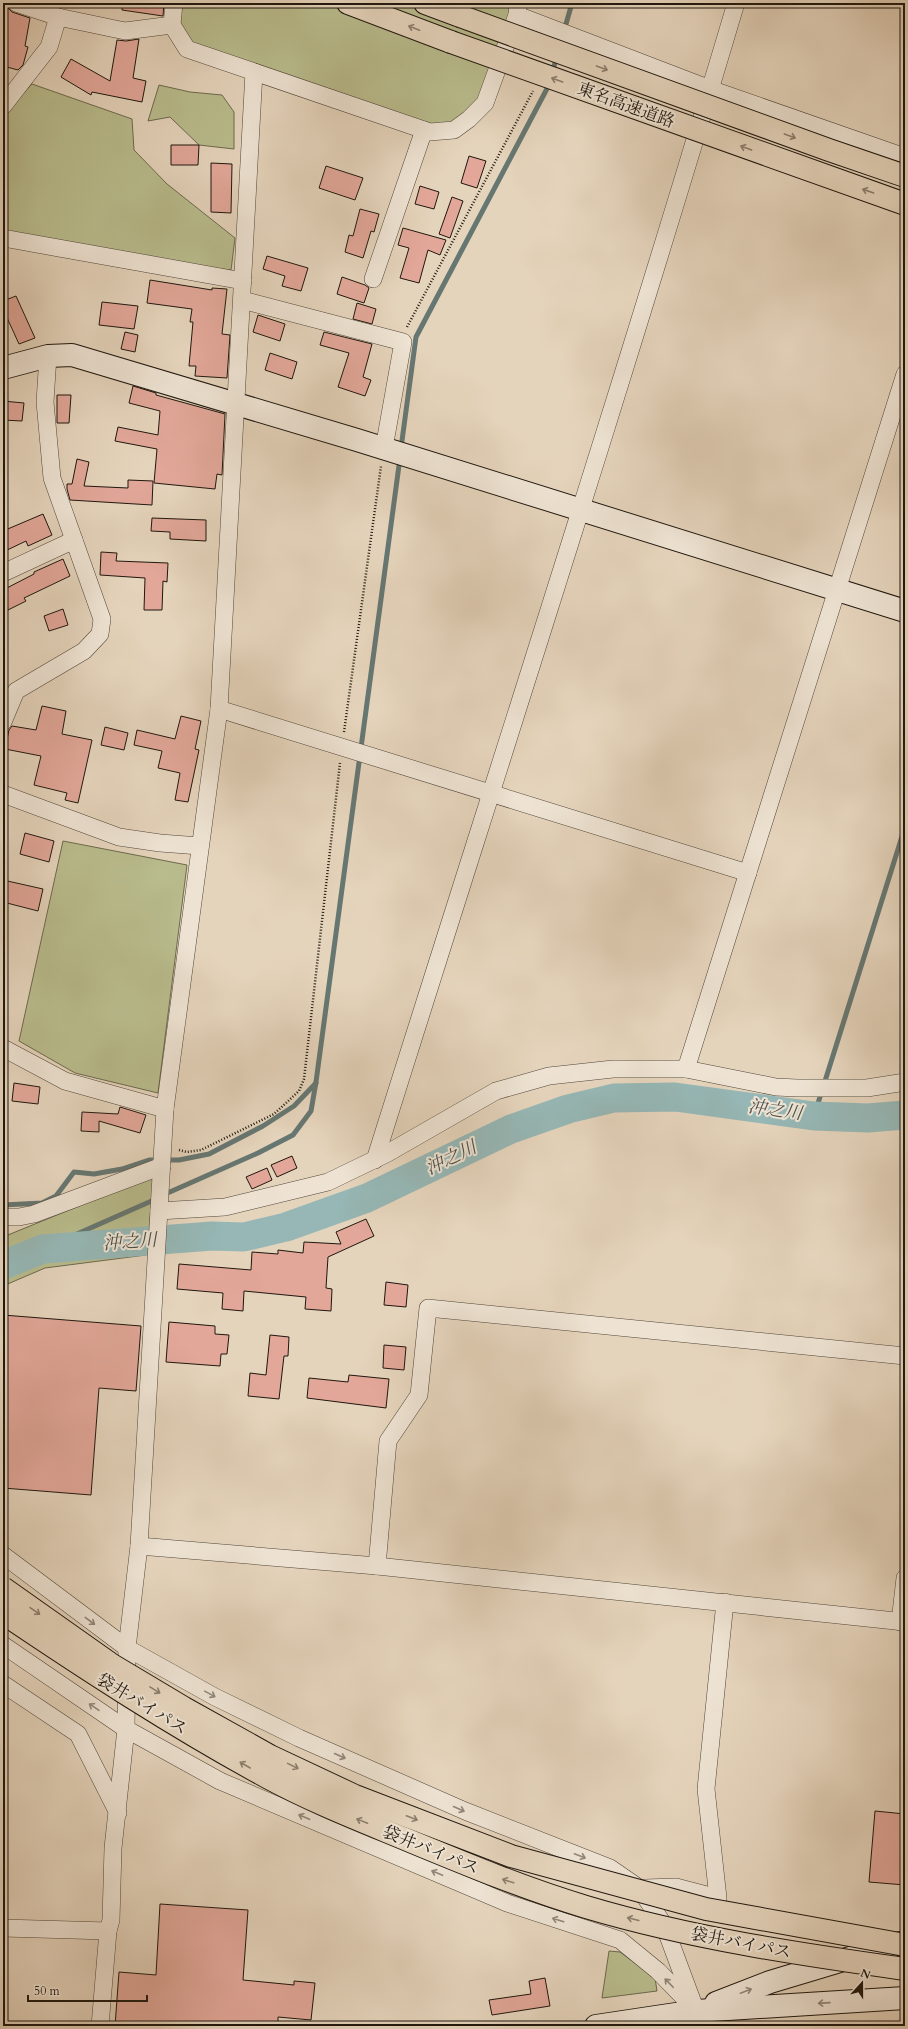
<svg xmlns="http://www.w3.org/2000/svg" width="908" height="2029" font-family="Cardo,'Noto Serif JP',serif">
  <style>
    .green { fill: #b9bc8d; stroke: #6c6a4e }
    .lines { fill: none; stroke-linecap: round; stroke-linejoin: round }
    .stream { stroke: #667772; stroke-width: 5 }
    .river { stroke: #96b7b5; stroke-width: 29 }
    .building { fill: #e2a799; stroke: #1f170e }
    .street-casing { stroke: #50463a; stroke-width: 18 }
    .secondary-casing { stroke: #1f170e; stroke-width: 24 }
    .highway-casing { stroke: #1f170e; stroke-width: 24 }
    .path { stroke: #1f170e; stroke-width: 2.5; stroke-dasharray: 1 2; stroke-linecap: butt }
    .street { stroke: #eee3d3; stroke-width: 17 }
    .secondary { stroke: #eee3d3; stroke-width: 22 }
    .highway { stroke: #e5d4bc; stroke-width: 22 }
    .highway-bridge-casing { stroke: #1f170e; stroke-width: 24; stroke-linecap: butt }
    .highway-bridge { stroke: #e5d4bc; stroke-width: 22 }
    .oneway { stroke: #8c7f6e }
    .oneway2 { stroke: #91877a }
    .labels { text-anchor: middle; dominant-baseline: central; stroke-width: 4; stroke-linejoin: round; paint-order: stroke }
    .street-label { font-size: 17px; fill: #1f170e; stroke: #eee3d3 }
    .water-label { font-size: 18px; font-style: italic; fill: #494f48; stroke: #eee3d3 }
  </style>
  <rect width="100%" height="100%" fill="#e5d4bc"/>
  <filter id="stains"><feTurbulence type="fractalNoise" baseFrequency=".005" numOctaves="4"/><feColorMatrix values="0 0 0 0 .2 0 0 0 0 .09 0 0 0 0 .02 0 0 0 .5 -.17"/></filter>
  <radialGradient id="worn" r=".72"><stop offset=".6" stop-color="#630" stop-opacity="0"/><stop offset="1" stop-color="#630" stop-opacity=".3"/></radialGradient>
  <g class="green">
    <polygon points="174,3 518,3 485,103 454,130 430,132 187,49"/>
    <polygon points="32,84 132,119 134,150 167,184 235,238 231,270 3,244 3,114"/>
    <polygon points="159,85 190,92 222,95 234,112 234,149 199,145 170,117 148,121"/>
    <polygon points="63,841 187,865 158,1093 75,1073 19,1041"/>
    <polygon points="155,1175 146,1255 45,1268 3,1286 3,1237"/>
    <polygon points="609,1951 620,1952 655,1978 657,1991 602,1998"/>
  </g>
  <g class="lines">
    <g class="stream">
      <polyline points="564,31 572,3"/>
      <polyline points="552,73 557,56"/>
      <polyline points="401,448 416,337 550,83"/>
      <polyline points="814,1116 905,827"/>
      <polyline points="163,1195 258,1153 293,1135 311,1111 316,1082 400,458"/>
      <polyline points="3,1205 42,1203 56,1196 74,1172 94,1174 122,1169 149,1160 179,1160 209,1154 263,1126 294,1106 316,1083"/>
      <polyline points="43,1249 156,1199"/>
    </g>
    <polyline class="river" points="3,1265 43,1249 212,1236 244,1237 286,1227 367,1198 511,1129 568,1109 614,1098 675,1097 814,1116 868,1118 905,1115"/>
  </g>
  <g class="building">
    <polygon points="122,3 164,3 163,16 122,10"/>
    <polygon points="3,5 6,6 12,12 30,18 25,46 28,47 23,65 18,70 3,66"/>
    <polygon points="139,39 133,78 146,81 142,102 92,92 91,95 61,77 71,59 110,81 117,40 126,41"/>
    <polygon points="171,145 199,145 198,165 171,165"/>
    <polygon points="469,156 486,161 477,188 461,183"/>
    <polygon points="211,163 232,164 231,213 211,212"/>
    <polygon points="326,166 363,178 355,200 319,188"/>
    <polygon points="420,186 439,192 434,209 415,204"/>
    <polygon points="452,197 463,201 450,238 439,234"/>
    <polygon points="360,209 379,214 374,232 371,231 363,258 345,252 349,235 353,236"/>
    <polygon points="403,228 446,240 440,255 428,250 419,283 400,278 409,248 398,245"/>
    <polygon points="267,256 308,268 301,291 282,286 285,276 263,269"/>
    <polygon points="342,277 365,285 369,288 364,303 337,294"/>
    <polygon points="150,280 212,290 212,288 227,289 222,334 230,335 227,378 195,376 196,366 189,366 193,322 190,322 192,309 147,303"/>
    <polygon points="16,296 35,338 19,344 3,309 3,301"/>
    <polygon points="102,302 138,306 134,329 99,325"/>
    <polygon points="357,303 376,309 372,324 353,319"/>
    <polygon points="258,315 285,324 280,341 253,332"/>
    <polygon points="125,332 138,335 135,352 121,349"/>
    <polygon points="324,332 372,344 363,377 371,380 365,396 338,387 349,353 320,345"/>
    <polygon points="270,353 297,362 292,379 265,370"/>
    <polygon points="133,386 156,393 156,395 225,414 222,475 217,474 215,489 154,483 157,449 115,441 118,427 158,435 160,411 129,403"/>
    <polygon points="57,395 71,395 69,423 57,423"/>
    <polygon points="3,401 24,403 22,421 3,420"/>
    <polygon points="77,459 89,462 84,486 128,488 128,480 153,481 152,505 70,500 67,489 67,484 72,484"/>
    <polygon points="43,514 52,535 28,546 26,541 3,552 3,531"/>
    <polygon points="152,518 206,520 206,541 170,539 170,532 151,531"/>
    <polygon points="101,552 117,553 116,561 168,563 167,582 163,581 162,610 144,610 145,578 100,575"/>
    <polygon points="63,559 70,576 24,598 26,601 8,610 3,600 3,590 34,574 34,572"/>
    <polygon points="63,609 68,625 49,631 44,616"/>
    <polygon points="42,706 66,711 62,734 92,740 78,803 65,800 67,793 34,785 41,756 5,749 9,730 12,726 36,730"/>
    <polygon points="181,716 201,721 195,749 199,750 188,802 175,800 180,773 158,768 162,751 134,745 137,730 175,739"/>
    <polygon points="105,727 128,733 124,750 101,745"/>
    <polygon points="25,833 54,841 49,862 20,854"/>
    <polygon points="3,880 43,889 38,911 3,902"/>
    <polygon points="14,1083 40,1087 38,1104 12,1101"/>
    <polygon points="120,1107 146,1115 140,1133 99,1121 99,1132 81,1131 82,1112 118,1114"/>
    <polygon points="292,1156 297,1168 277,1177 271,1165"/>
    <polygon points="267,1168 272,1180 252,1189 246,1177"/>
    <polygon points="366,1219 374,1236 328,1257 326,1288 332,1289 331,1311 305,1309 306,1297 244,1291 243,1311 222,1309 223,1293 177,1289 179,1264 251,1270 252,1252 278,1254 278,1250 303,1253 304,1242 341,1244 336,1232"/>
    <polygon points="386,1282 408,1285 406,1307 384,1305"/>
    <polygon points="3,1315 141,1326 136,1391 99,1388 91,1495 3,1488"/>
    <polygon points="169,1322 215,1326 215,1334 229,1335 227,1354 221,1354 220,1366 166,1362"/>
    <polygon points="270,1335 289,1337 288,1356 284,1356 279,1399 248,1396 250,1373 266,1375"/>
    <polygon points="384,1345 406,1347 404,1370 383,1368"/>
    <polygon points="349,1375 389,1379 386,1408 307,1398 309,1378 348,1382"/>
    <polygon points="875,1811 905,1814 905,1885 869,1882"/>
    <polygon points="160,1904 248,1910 243,1980 294,1985 294,1981 315,1983 311,2020 278,2017 278,2026 115,2026 119,1972 156,1975"/>
    <polygon points="545,1978 550,2006 492,2015 489,2000 531,1994 529,1981"/>
  </g>
  <g class="lines">
    <defs>
      <g id="street">
        <polyline points="16,3 58,17 125,31 172,25"/>
        <polyline points="174,3 172,25 187,49 430,132 454,130 469,119 485,103 517,15 518,3"/>
        <polyline points="517,15 710,89 905,157"/>
        <polyline points="3,106 49,47 58,17"/>
        <polyline points="3,238 243,281"/>
        <polyline points="373,279 424,130"/>
        <polyline points="242,300 403,342 384,448"/>
        <polyline points="3,573 74,540"/>
        <polyline points="219,709 748,873"/>
        <polyline points="3,722 16,691 84,651 100,634 102,619 52,478 45,402 48,356"/>
        <polyline points="3,794 119,837 160,843 200,846"/>
        <polyline points="3,1048 65,1081 165,1109"/>
        <polyline points="686,1069 905,374"/>
        <path d="M375 1160C496 775 621 390 736 3"/>
        <polyline points="159,1211 225,1207 328,1182 386,1154 496,1091 549,1076 613,1069 686,1069 776,1087 797,1088 867,1088 905,1082"/>
        <polyline points="3,1217 19,1217 34,1214 162,1166"/>
        <polyline points="139,1546 377,1566 905,1622"/>
        <polyline points="3,1555 127,1648 215,1697 299,1738 465,1811 610,1868 639,1888 664,1925 696,2011"/>
        <polyline points="377,1566 388,1441 419,1395 428,1308 905,1356"/>
        <polyline points="900,1622 905,1578"/>
        <polyline points="3,1645 126,1729 220,1781 507,1903 620,1940 658,1971 692,2006"/>
        <polyline points="3,1684 78,1734 118,1813"/>
        <polyline points="645,1888 676,1887 718,1898 706,1789 725,1602"/>
        <polyline points="3,1928 108,1931"/>
        <polyline points="100,2026 108,1931 111,1920 113,1848 126,1729 127,1648 139,1546 165,1109 219,709 254,72"/>
      </g>
      <g id="secondary">
        <polyline points="3,368 48,356 72,355 357,440 905,611"/>
        <polyline points="716,2003 770,1982 900,1943"/>
        <polyline points="596,2026 696,2011 905,1998"/>
      </g>
      <g id="highway">
        <polyline points="348,3 451,42"/>
        <polyline points="425,3 460,16"/>
      </g>
    </defs>
    <use href="#street" class="street-casing"/>
    <use href="#secondary" class="secondary-casing"/>
    <use href="#highway" class="highway-casing"/>
    <g class="path">
      <polyline points="407,327 533,91"/>
      <polyline points="344,732 381,466"/>
      <polyline points="179,1150 187,1152 201,1150 274,1114 299,1091 304,1079 340,763"/>
    </g>
    <use href="#street" class="street"/>
    <use href="#secondary" class="secondary"/>
    <use href="#highway" class="highway"/>
    <defs>
      <g id="highway-bridge">
        <polyline points="460,16 829,150 905,176"/>
        <polyline points="451,42 905,204"/>
        <polyline points="3,1588 112,1665 184,1708 270,1756 355,1796 511,1856 706,1909 905,1945"/>
        <path d="M3 1613C89 1671 175 1727 267 1777 313 1802 362 1821 410 1841 468 1865 526 1889 586 1907 690 1938 798 1954 905 1969"/>
      </g>
    </defs>
    <use href="#highway-bridge" class="highway-bridge-casing"/>
    <use href="#highway-bridge" class="highway-bridge"/>
  </g>
  <defs><path id="oneway-shaft" d="M-6 0H5M1.5-3L5.5 0L1.5 3" fill="none" stroke-width="1.6" stroke-linecap="round" stroke-linejoin="round"/></defs>
  <g class="oneway">
    <use href="#oneway-shaft" transform="translate(414 28) rotate(-159)"/>
    <use href="#oneway-shaft" transform="translate(602 68) rotate(20)"/>
    <use href="#oneway-shaft" transform="translate(557 80) rotate(-160)"/>
    <use href="#oneway-shaft" transform="translate(790 136) rotate(20)"/>
    <use href="#oneway-shaft" transform="translate(746 148) rotate(-160)"/>
    <use href="#oneway-shaft" transform="translate(868 191) rotate(-161)"/>
    <use href="#oneway-shaft" transform="translate(35 1611) rotate(35)"/>
    <use href="#oneway-shaft" transform="translate(155 1690) rotate(31)"/>
    <use href="#oneway-shaft" transform="translate(245 1765) rotate(-150)"/>
    <use href="#oneway-shaft" transform="translate(293 1766) rotate(26)"/>
    <use href="#oneway-shaft" transform="translate(412 1818) rotate(21)"/>
    <use href="#oneway-shaft" transform="translate(362 1821) rotate(-158)"/>
    <use href="#oneway-shaft" transform="translate(508 1881) rotate(-162)"/>
    <use href="#oneway-shaft" transform="translate(633 1919) rotate(-166)"/>
  </g>
  <g class="oneway2">
    <use href="#oneway-shaft" transform="translate(90 1621) rotate(37)"/>
    <use href="#oneway-shaft" transform="translate(210 1694) rotate(29)"/>
    <use href="#oneway-shaft" transform="translate(94 1707) rotate(-146)"/>
    <use href="#oneway-shaft" transform="translate(340 1756) rotate(24)"/>
    <use href="#oneway-shaft" transform="translate(459 1809) rotate(24)"/>
    <use href="#oneway-shaft" transform="translate(304 1817) rotate(-157)"/>
    <use href="#oneway-shaft" transform="translate(580 1856) rotate(21)"/>
    <use href="#oneway-shaft" transform="translate(437 1873) rotate(-157)"/>
    <use href="#oneway-shaft" transform="translate(558 1920) rotate(-162)"/>
    <use href="#oneway-shaft" transform="translate(669 1983) rotate(-134)"/>
    <use href="#oneway-shaft" transform="translate(746 1991) rotate(-21)"/>
    <use href="#oneway-shaft" transform="translate(824 2003) rotate(176)"/>
  </g>
  <g class="labels">
    <g class="street-label">
      <text transform="translate(626 105) rotate(20)">東名高速道路</text>
      <text transform="translate(142 1704) rotate(31)">袋井バイパス</text>
      <text transform="translate(431 1850) rotate(22)">袋井バイパス</text>
      <text transform="translate(741 1943) rotate(11)">袋井バイパス</text>
    </g>
    <g class="water-label">
      <text transform="translate(775 1110) rotate(8)">沖之川</text>
      <text transform="translate(451 1158) rotate(-26)">沖之川</text>
      <text transform="translate(130 1242) rotate(-4)">沖之川</text>
    </g>
  </g>
  <rect width="908" height="2029" fill="none" stroke="#e5d4bc" stroke-width="16"/>
  <rect x="4" y="4" width="900" height="2021" fill="none" stroke="#1f170e" stroke-width="2"/>
  <rect x="8" y="8" width="892" height="2013" fill="none" stroke="#1f170e"/>
  <g transform="translate(862 1983) rotate(21)" stroke="#eee3d3" stroke-width="3" paint-order="stroke">
  <path d="M0-3L7 15L0 10L-7 15Z" fill="#1f170e"/>
  <text y="-6" font-size="11" font-weight="bold" text-anchor="middle" fill="#1f170e">N</text>
  </g>
  <path d="M28 1995v6h119v-6" fill="none" stroke="#1f170e" stroke-width="2"/>
  <text x="34" y="1995" font-size="12" fill="#1f170e" stroke="#eee3d3" stroke-width="3" paint-order="stroke">50 m</text>
  <rect width="100%" height="100%" filter="url(#stains)"/>
  <rect width="100%" height="100%" fill="url(#worn)"/>
</svg>
